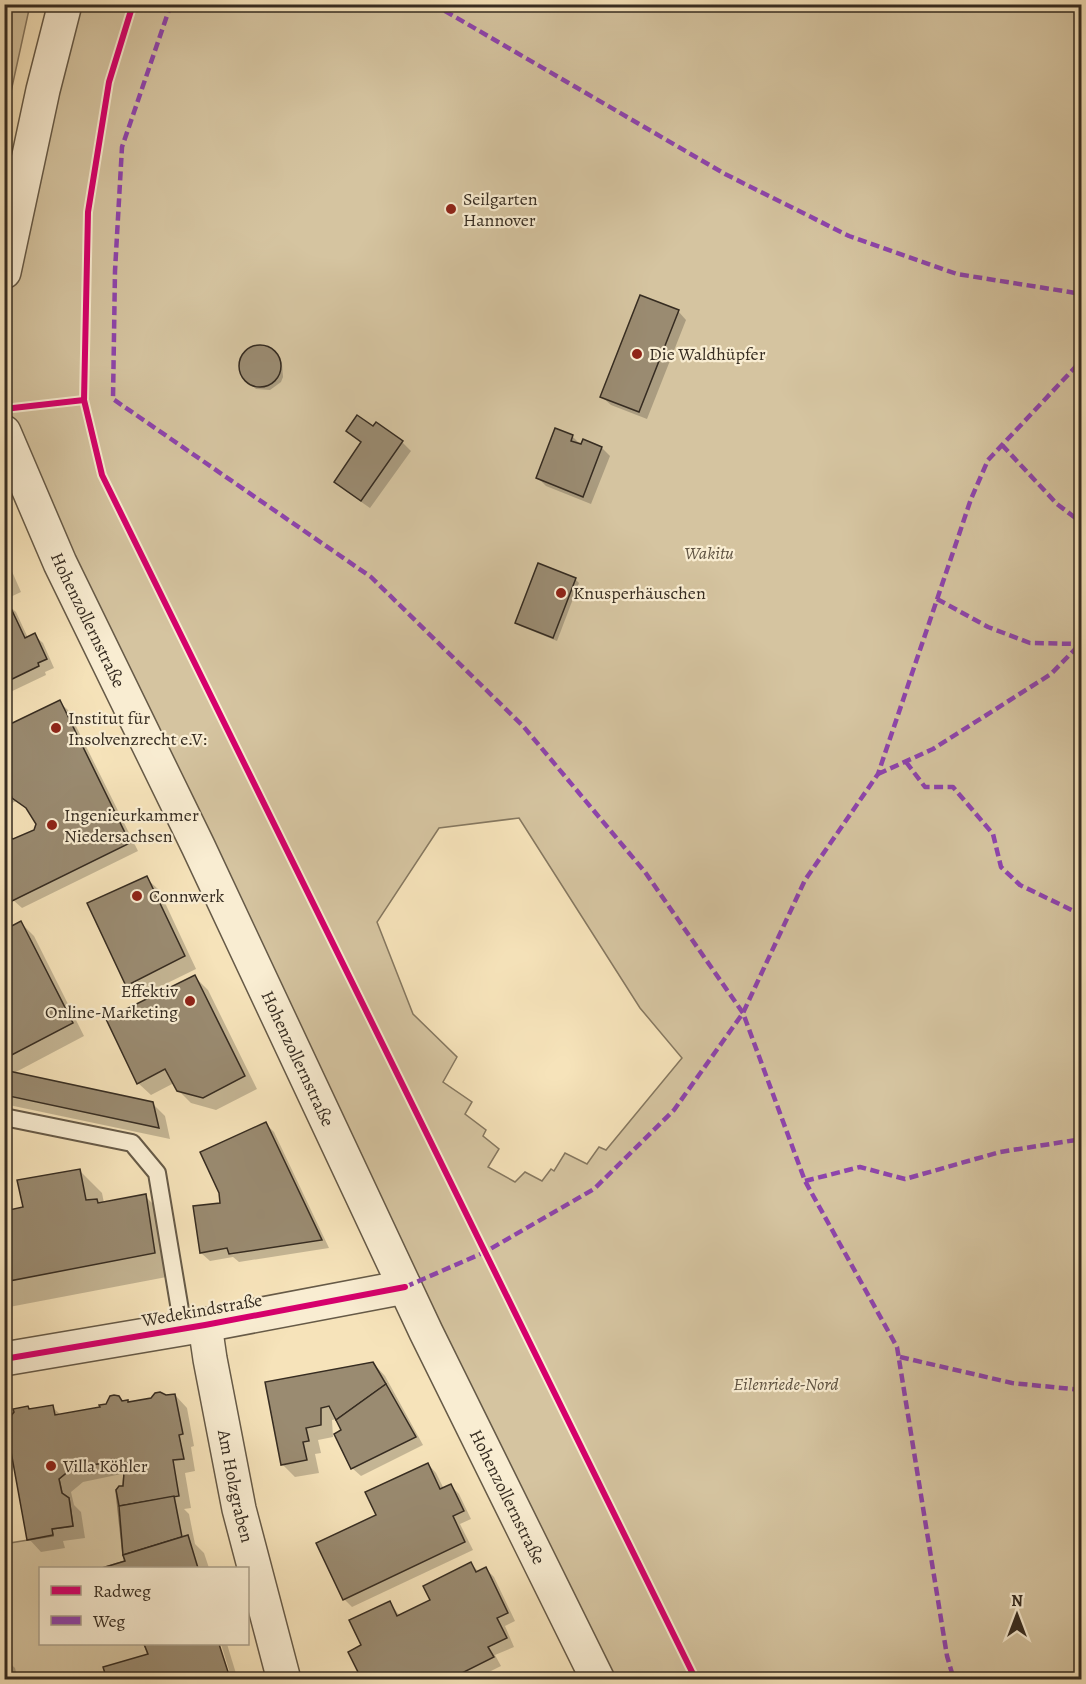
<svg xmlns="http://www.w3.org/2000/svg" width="1086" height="1684" font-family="Alegreya,serif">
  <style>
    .green { fill: #d5c4a0; stroke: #867860; stroke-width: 1.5; fill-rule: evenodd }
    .shadow { fill: #0003 }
    .building { fill: #9a8b71; stroke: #362c21; stroke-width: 1.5 }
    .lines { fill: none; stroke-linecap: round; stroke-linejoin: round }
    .service-casing { stroke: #665a47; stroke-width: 20 }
    .minor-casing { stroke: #665a47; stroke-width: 36 }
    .tertiary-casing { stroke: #665a47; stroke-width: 36 }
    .service { stroke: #f9edd2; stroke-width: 16 }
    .minor { stroke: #f9edd2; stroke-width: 33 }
    .tertiary { stroke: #f9edd2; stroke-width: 33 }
    .quiet { stroke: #8e44ad; stroke-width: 4.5; stroke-dasharray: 9 4.5; stroke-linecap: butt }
    .cycleway-casing { stroke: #f9edd2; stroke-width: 10 }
    .cycleway { stroke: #d6006c; stroke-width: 6 }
    .poi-dot { fill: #8f2418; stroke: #f9edd2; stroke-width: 2 }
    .labels { text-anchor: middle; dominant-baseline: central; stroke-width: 4.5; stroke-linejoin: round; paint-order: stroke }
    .poi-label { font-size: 18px; fill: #362c21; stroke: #f9edd2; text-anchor: start }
    .park-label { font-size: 18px; font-style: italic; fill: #5e5241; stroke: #f9edd2 }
    .street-label { font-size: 18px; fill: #362c21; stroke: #f9edd2 }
  </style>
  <rect width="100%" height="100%" fill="#f6e3ba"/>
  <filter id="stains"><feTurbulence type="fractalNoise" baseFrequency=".00333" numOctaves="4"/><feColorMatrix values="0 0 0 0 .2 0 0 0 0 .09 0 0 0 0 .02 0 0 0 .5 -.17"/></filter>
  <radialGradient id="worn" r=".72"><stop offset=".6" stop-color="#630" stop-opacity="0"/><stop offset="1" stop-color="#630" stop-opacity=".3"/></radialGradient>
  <g class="green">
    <polygon points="5,4 30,5 5,119 4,5"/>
    <path d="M65 5H1081V1679H598L5 432V272ZM519 818 640 1008 682 1058 606 1150 599 1147 587 1164 565 1153 554 1171 551 1169 542 1181 525 1172 515 1182 488 1167 499 1149 483 1136 486 1130 465 1114 472 1102 443 1082 457 1057 413 1014 377 922 439 828Z"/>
    <polygon points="116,1460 127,1463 128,1473 124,1474 123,1486 116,1490 123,1555 125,1561 102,1568 40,1568 40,1644 144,1644 148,1654 107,1679 9,1679 4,1667 4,1544 53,1536 52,1529 73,1526 69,1498 62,1493 59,1479 70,1470"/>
  </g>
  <g class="shadow">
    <polygon points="678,311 686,320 647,419 611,405 602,397"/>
    <polygon points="263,347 269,349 282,363 283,377 281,382 270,390 256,389 242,376 240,370 242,357 251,348"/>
    <polygon points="376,424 402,442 411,451 370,508 344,490 336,481 362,444 348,431 373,428"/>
    <polygon points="572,436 582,446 602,448 610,456 591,504 546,486 538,478"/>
    <polygon points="4,553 21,592 4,600"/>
    <polygon points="575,579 579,583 557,641 520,626 516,623"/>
    <polygon points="7,604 16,612 28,638 34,635 43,643 54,668 45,672 46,675 4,695 4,605"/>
    <polygon points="59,702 68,710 138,851 22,908 13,900 37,824 31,813 17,801 4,806 4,728"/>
    <polygon points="146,878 159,890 196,969 139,997 127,985"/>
    <polygon points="21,923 34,936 84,1036 14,1073 153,1104 165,1116 170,1139 4,1104 4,932"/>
    <polygon points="195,977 208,990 257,1089 216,1110 191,1103 178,1090 174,1083 151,1095 138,1083"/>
    <polygon points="266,1124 274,1132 329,1248 239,1262 233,1257 210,1261 201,1253"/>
    <polygon points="80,1171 102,1193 104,1203 145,1196 167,1218 177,1275 4,1308 4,1220 12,1218"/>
    <polygon points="373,1363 385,1376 423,1445 361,1476 352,1468 343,1431 337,1419 332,1420 333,1437 318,1440 321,1453 315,1454 319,1473 295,1477 283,1465 267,1383"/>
    <polygon points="175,1395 187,1408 194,1446 191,1447 195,1471 185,1473 191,1508 184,1509 189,1514 195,1544 204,1553 209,1568 107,1568 127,1562 125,1488 126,1473 83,1482 71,1492 74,1505 81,1512 85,1538 63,1541 65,1548 41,1552 29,1539 10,1437 4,1432 30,1410 52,1407 61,1415 128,1401 130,1403"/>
    <polygon points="428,1464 436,1473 444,1489 451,1486 459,1494 471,1519 460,1524 473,1550 352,1607 344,1599 378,1516"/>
    <polygon points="471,1564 479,1572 486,1569 494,1577 515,1621 505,1626 514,1647 495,1655 501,1666 473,1680 364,1680 350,1652 363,1646 390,1603 400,1616 432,1601"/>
    <polygon points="4,1631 12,1656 4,1658"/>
    <polygon points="146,1644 218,1644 229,1680 109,1680 149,1655"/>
    <polygon points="221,1644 227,1644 238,1680 232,1680"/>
    <polygon points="4,1658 15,1668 18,1680 4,1680"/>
  </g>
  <g class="building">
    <polygon points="640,295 679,310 639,412 600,397"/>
    <circle cx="260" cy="366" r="21"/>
    <polygon points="357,415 373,426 376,422 403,441 361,501 334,482 361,442 346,431"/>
    <polygon points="555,428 573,435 571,441 581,444 583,439 602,447 583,497 536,478"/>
    <polygon points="538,563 576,578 553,638 515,623"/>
    <polygon points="8,602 25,638 35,633 47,659 38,663 39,666 4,683 4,603"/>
    <polygon points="60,700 130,843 12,901 4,887 4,835 13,839 34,830 36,824 26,808 12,798 10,792 4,794 4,727"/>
    <polygon points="147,876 185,956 126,986 87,903"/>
    <polygon points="21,921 73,1023 4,1059 4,930"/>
    <polygon points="195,975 245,1076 203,1098 177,1091 165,1069 137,1084 106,1019"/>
    <polygon points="4,1070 153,1102 159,1128 4,1095"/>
    <polygon points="266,1122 322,1240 229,1254 227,1248 200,1253 193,1206 220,1203 219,1193 200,1152"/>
    <polygon points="80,1169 86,1200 97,1199 98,1203 146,1194 155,1253 4,1282 4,1218 10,1217 9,1210 23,1207 17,1180"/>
    <polygon points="373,1362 386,1384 336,1420 329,1406 321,1408 321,1425 306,1428 309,1441 303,1442 307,1460 281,1465 265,1382"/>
    <polygon points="386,1384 416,1437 351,1469 334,1434 341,1430 336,1420"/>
    <polygon points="160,1392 166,1395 175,1394 183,1434 179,1435 184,1459 173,1460 179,1496 119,1506 116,1490 119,1486 123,1486 124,1473 128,1473 127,1463 116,1460 70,1470 59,1479 62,1493 69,1498 73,1526 52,1529 53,1535 27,1540 8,1435 4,1432 4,1425 14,1412 13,1409 28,1406 29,1409 53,1405 55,1415 100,1407 99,1405 106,1404 110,1396 114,1395 119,1396 122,1401 128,1400 128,1402 151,1398 155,1393"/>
    <polygon points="428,1463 440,1489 451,1484 464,1511 453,1516 465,1542 343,1600 316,1543 376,1515 365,1492"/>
    <polygon points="174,1496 182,1537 123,1555 119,1506"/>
    <polygon points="188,1535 198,1568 102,1568 125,1561 123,1555"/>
    <polygon points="471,1562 476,1572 486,1567 508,1613 497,1618 507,1638 488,1647 494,1657 448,1680 436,1680 433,1674 422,1680 376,1680 374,1676 362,1680 348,1652 361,1645 349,1620 390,1601 397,1616 430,1600 423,1586"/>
    <polygon points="144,1644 219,1644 230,1678 225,1680 107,1680 103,1667 148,1654"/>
  </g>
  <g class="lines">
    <defs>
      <polyline id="service" points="4,1117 132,1143 157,1173 183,1328"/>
      <g id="minor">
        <path id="s1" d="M205 1325 210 1359 239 1509 284 1680"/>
      </g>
      <g id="tertiary">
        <polyline points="4,272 43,90 65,4"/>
        <path id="s2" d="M4 432 60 563 198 846 426 1332 598 1680"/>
        <polyline points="4,1359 205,1325 405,1287"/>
      </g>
    </defs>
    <use href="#service" class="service-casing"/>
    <use href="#minor" class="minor-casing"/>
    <use href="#tertiary" class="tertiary-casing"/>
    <use href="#service" class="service"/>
    <use href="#minor" class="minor"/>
    <use href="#tertiary" class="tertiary"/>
    <g class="quiet">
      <polyline points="171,4 122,147 115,271 113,399 371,577 523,726 645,872 743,1013 805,1181 897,1347 947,1656 954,1680"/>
      <polyline points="433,4 725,174 849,236 957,274 1082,294"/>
      <polyline points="1002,445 1057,504 1082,523"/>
      <polyline points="937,599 988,627 1030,643 1080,644"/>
      <polyline points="906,762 925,787 953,787 993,834 1001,867 1020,885 1082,915"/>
      <polyline points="878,774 933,749 1051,674 1082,642"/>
      <polyline points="805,1181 860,1167 905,1179 1000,1152 1082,1139"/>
      <polyline points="405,1287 485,1252 594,1189 674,1110 743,1013 805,880 878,774 971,499 988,460 1082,360"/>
      <polyline points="900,1357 1012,1383 1082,1390"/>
    </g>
    <defs>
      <g id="cycleway">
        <polyline points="133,4 109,82 88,212 84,400 102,475 696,1680"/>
        <polyline points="4,409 84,400"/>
        <polyline points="4,1359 205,1325 405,1287"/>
      </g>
    </defs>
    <use href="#cycleway" class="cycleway-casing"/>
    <use href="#cycleway" class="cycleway"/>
  </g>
  <g class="poi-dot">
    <circle cx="451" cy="209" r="6"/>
    <circle cx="637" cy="354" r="6"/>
    <circle cx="561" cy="593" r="6"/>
    <circle cx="56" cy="728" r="6"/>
    <circle cx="52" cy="825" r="6"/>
    <circle cx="137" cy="896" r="6"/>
    <circle cx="190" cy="1001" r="6"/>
    <circle cx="51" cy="1466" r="6"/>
  </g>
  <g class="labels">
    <g class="poi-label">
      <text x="463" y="199">Seilgarten<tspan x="463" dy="21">Hannover</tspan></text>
      <text x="649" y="354">Die Waldhüpfer</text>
      <text x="573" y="593">Knusperhäuschen</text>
      <text x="68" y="718">Institut für<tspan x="68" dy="21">Insolvenzrecht e.V:</tspan></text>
      <text x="64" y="815">Ingenieurkammer<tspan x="64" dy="21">Niedersachsen</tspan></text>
      <text x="149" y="896">Connwerk</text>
      <text x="178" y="991" text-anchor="end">Effektiv<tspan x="178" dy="21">Online-Marketing</tspan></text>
      <text x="63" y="1466">Villa Köhler</text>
    </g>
    <g class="park-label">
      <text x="709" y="553">Wakitu</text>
      <text x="786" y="1384">Eilenriede-Nord</text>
    </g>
    <g class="street-label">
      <text stroke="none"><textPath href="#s2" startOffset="206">Hohenzollernstraße</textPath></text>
      <text stroke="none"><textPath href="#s2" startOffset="692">Hohenzollernstraße</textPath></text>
      <text transform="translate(202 1310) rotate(-10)">Wedekindstraße</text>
      <text stroke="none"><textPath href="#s1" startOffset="164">Am Holzgraben</textPath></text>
      <text stroke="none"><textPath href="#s2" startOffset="1178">Hohenzollernstraße</textPath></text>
    </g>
  </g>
  <rect width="1086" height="1684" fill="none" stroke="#f6e3ba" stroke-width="24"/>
  <rect x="6" y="6" width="1074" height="1672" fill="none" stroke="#362c21" stroke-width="3"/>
  <rect x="12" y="12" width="1062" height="1660" fill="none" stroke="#362c21" stroke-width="1.5"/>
  <rect x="39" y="1567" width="210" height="78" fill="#f9edd2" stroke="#aba08b" stroke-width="1.5"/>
  <rect x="51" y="1586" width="30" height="9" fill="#d6006c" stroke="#aba08b" stroke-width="1.5"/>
  <text x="93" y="1597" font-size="18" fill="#362c21">Radweg</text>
  <rect x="51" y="1616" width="30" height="9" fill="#8e44ad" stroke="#aba08b" stroke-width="1.5"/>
  <text x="93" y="1627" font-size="18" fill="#362c21">Weg</text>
  <g transform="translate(1017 1615)" stroke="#f9edd2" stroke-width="4.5" paint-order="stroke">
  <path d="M0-4.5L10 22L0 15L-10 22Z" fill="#362c21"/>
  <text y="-9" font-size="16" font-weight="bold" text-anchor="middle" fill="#362c21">N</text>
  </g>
  <rect width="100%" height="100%" filter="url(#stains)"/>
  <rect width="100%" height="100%" fill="url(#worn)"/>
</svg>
